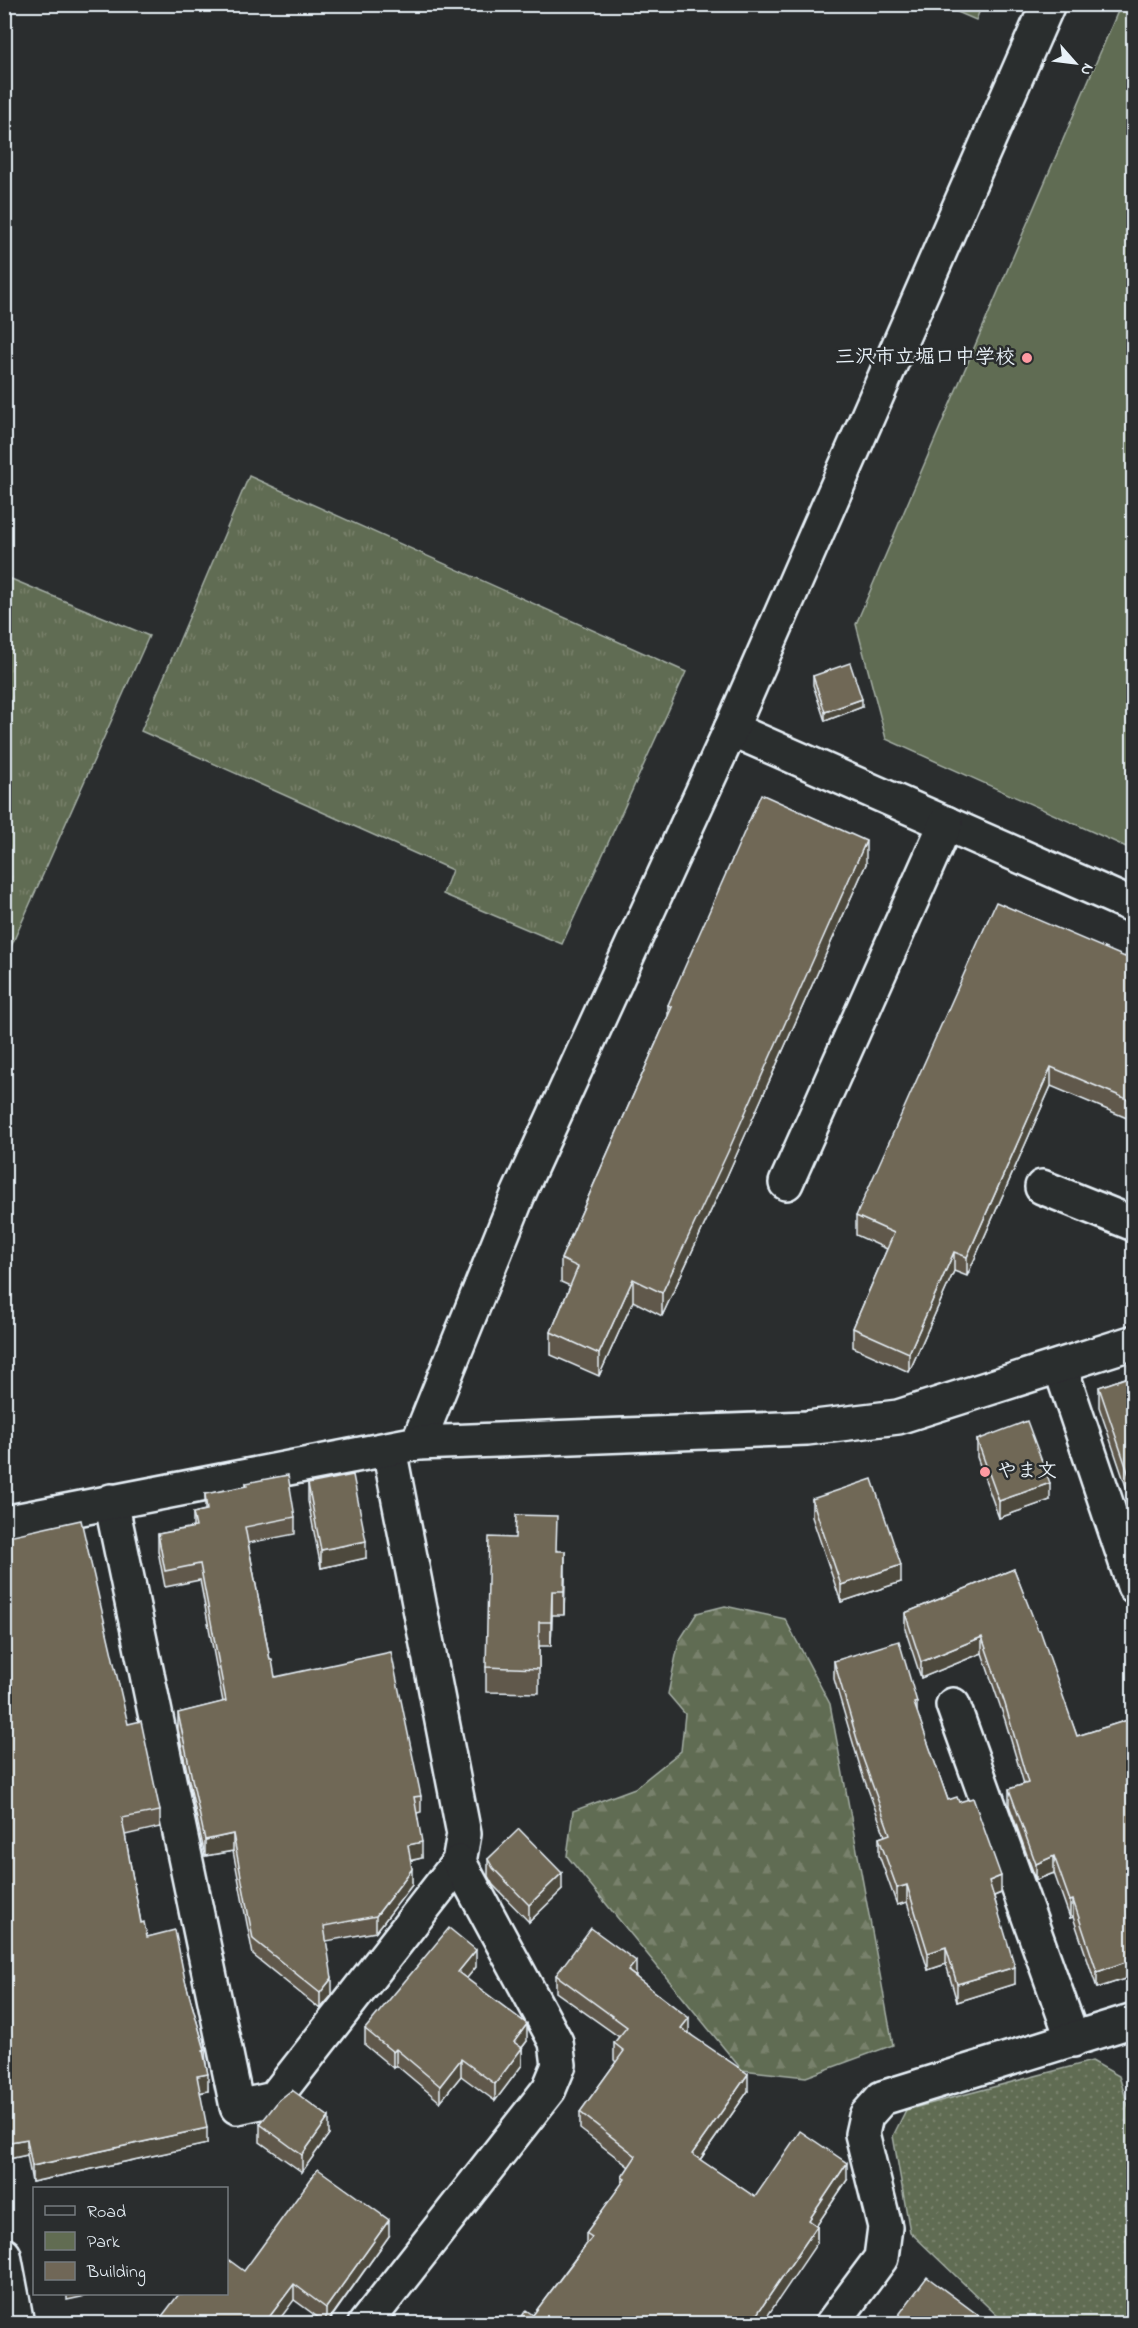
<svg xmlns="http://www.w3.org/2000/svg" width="1138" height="2328" font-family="'Indie Flower','Klee One',sans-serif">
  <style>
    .grass { fill: url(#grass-tufts); stroke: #a4aea5; stroke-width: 1.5 }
    .forest { fill: url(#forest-firs); stroke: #a4aea5; stroke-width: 1.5 }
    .park { fill: #616c52; stroke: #a4aea5; stroke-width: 1.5 }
    .garden { fill: url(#garden-dots); stroke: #a4aea5; stroke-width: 1.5 }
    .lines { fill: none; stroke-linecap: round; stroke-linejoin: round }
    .minor-casing { stroke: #e8f1f8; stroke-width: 38 }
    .minor { stroke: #2a2d2e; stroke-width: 33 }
    .wall { fill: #60594b; stroke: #e8f1f8; stroke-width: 1.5 }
    .shaded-wall { fill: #4e483d; stroke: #e8f1f8; stroke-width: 1.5 }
    .building { fill: #706757; stroke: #e8f1f8; stroke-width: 1.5 }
    .poi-dot { fill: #ff9aa2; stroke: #2a2d2e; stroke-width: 2 }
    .labels { text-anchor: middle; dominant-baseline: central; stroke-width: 5; stroke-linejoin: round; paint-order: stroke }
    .poi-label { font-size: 20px; font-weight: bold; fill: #e8f1f8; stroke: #2a2d2e; text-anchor: end }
  </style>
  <defs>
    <pattern id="grass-tufts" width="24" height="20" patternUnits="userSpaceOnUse" patternTransform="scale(1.5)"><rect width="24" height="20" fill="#616c52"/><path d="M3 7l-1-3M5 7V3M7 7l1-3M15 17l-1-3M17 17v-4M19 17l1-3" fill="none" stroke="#78816c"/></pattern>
    <pattern id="forest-firs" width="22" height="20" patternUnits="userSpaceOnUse" patternTransform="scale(1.5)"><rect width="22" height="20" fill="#616c52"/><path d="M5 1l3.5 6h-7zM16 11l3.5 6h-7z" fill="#78816c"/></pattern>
    <pattern id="garden-dots" width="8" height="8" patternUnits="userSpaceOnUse" patternTransform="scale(1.5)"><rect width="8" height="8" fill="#616c52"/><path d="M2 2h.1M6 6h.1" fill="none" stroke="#78816c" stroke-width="1.8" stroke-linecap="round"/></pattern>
  </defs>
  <rect width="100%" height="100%" fill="#2a2d2e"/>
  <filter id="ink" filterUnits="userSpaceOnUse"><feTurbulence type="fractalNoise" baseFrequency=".0167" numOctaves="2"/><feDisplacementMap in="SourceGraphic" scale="12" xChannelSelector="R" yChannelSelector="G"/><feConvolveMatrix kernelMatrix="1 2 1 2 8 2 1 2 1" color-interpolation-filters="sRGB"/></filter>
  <g filter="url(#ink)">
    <g class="grass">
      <polygon points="941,5 982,5 976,20"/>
      <polygon points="249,476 686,672 562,944 443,894 452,870 141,731"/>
      <polygon points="4,576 149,636 9,951 4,949"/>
    </g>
    <polygon class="forest" points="725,1606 785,1619 830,1704 893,2045 806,2077 742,2070 567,1856 573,1811 635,1788 681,1751 685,1714 668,1694 679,1641 697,1613"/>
    <polygon class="park" points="1121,4 1134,5 1133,850 886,739 856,624"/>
    <polygon class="garden" points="1092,2061 1119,2076 1133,2121 1133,2323 1005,2323 910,2232 893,2136 906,2110"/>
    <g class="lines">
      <defs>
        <g id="minor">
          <polyline points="731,729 1134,906"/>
          <polyline points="786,1183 946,823"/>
          <polyline points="1042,1187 1134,1224"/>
          <polyline points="1060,1366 1134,1586"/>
          <polyline points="418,1443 518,1195 731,729 1048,4"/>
          <polyline points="111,1501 237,2107 274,2099 459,1862 464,1834 389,1449"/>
          <polyline points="4,1523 418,1443 807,1428 898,1417 1134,1342"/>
          <polyline points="953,1705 1073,2040"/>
          <polyline points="4,2255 17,2324"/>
          <polyline points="365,2324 549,2089 559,2065 556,2042 459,1862"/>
          <polyline points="832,2324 881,2258 885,2227 862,2134 866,2116 882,2098 1134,2020"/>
        </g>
      </defs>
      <use href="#minor" class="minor-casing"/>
      <use href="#minor" class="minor"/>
    </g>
    <g class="wall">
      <polygon points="813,676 862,707 825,721 813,685"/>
      <polygon points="866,864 727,1176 662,1316 633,1301 599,1376 551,1355 551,1332 570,1286 561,1282 561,1259 668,1016 668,1005"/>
      <polygon points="1134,948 1134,1121 1051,1086 967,1276 954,1271 909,1372 853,1347 853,1328 887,1249 856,1235 856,1216 1125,957"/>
      <polygon points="1134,1375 1134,1510 1099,1407 1099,1387"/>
      <polygon points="977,1440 1050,1500 999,1518 977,1457"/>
      <polygon points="246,1483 295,1517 295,1534 248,1543 270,1660 275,1677 421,1796 421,1812 417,1813 422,1858 410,1861 412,1885 376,1932 326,1941 332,1995 320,2009 253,1955 233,1851 205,1856 178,1729 178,1713 223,1702 200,1580 165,1587 158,1551 158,1534 193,1527 193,1513 205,1510 205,1494 246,1486"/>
      <polygon points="308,1484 366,1558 321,1568 308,1501"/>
      <polygon points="812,1499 901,1582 841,1602 812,1517"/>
      <polygon points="4,1537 128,1724 160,1811 160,1827 125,1835 141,1923 147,1937 185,1980 205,2050 208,2091 200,2093 207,2144 32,2182 27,2155 4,2160"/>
      <polygon points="557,1551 565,1576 564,1615 552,1615 551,1646 539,1646 539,1693 486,1692 486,1667"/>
      <polygon points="1014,1569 1077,1736 1134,1718 1134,1976 1097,1988 1073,1917 1070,1918 1054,1873 1036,1880 1009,1805 1009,1789 1024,1784 1005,1720 982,1653 921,1678 905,1629 905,1613"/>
      <polygon points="834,1661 917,1713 948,1800 959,1802 1001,1893 994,1896 1015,1984 957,2002 946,1964 928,1970 907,1902 897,1905 879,1855 879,1838 885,1836 862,1773 834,1679"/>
      <polygon points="488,1859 562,1890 529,1922 493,1885 488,1876"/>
      <polygon points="476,1967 466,1979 527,2041 522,2048 522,2065 495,2101 461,2076 440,2102 396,2065 393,2068 365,2045 365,2029"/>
      <polygon points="556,1975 636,1977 689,2033 748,2091 700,2160 755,2197 847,2180 817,2225 817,2243 533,2315 586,2244 586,2233 622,2184 622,2177 629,2167 580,2129 580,2112 616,2062 614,2060 614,2043 619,2037 556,1992"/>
      <polygon points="260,2124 329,2134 302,2172 260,2142"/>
      <polygon points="389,2236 327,2324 294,2300 244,2271"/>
    </g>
    <g class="shaded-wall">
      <polygon points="862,699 862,707 825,721 825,712"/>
      <polygon points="866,841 866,864 727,1176 662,1316 662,1293"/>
      <polygon points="1051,1067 1051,1086 967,1276 967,1257"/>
      <polygon points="954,1252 954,1271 909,1372 909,1353"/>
      <polygon points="633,1279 633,1301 599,1376 599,1354"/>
      <polygon points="1050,1483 1050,1500 999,1518 999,1501"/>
      <polygon points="366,1541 366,1558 321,1568 321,1550"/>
      <polygon points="565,1551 565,1576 564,1615 564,1591"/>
      <polygon points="901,1565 901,1582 841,1602 841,1585"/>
      <polygon points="552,1591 552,1615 551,1646 551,1622"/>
      <polygon points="982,1637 982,1653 921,1678 921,1662"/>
      <polygon points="917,1702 917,1719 914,1703"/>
      <polygon points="233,1834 233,1851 205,1856 205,1840"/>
      <polygon points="422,1842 422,1858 408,1861 408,1845"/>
      <polygon points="1054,1856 1054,1873 1036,1880 1036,1864"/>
      <polygon points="412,1869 412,1885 376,1932 376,1916"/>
      <polygon points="562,1873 562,1890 529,1922 529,1905"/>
      <polygon points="1001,1876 1001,1893 989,1898 989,1881"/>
      <polygon points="907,1885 907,1902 897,1905 897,1888"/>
      <polygon points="1073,1900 1073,1917 1070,1918 1070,1901"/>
      <polygon points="946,1947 946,1964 928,1970 928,1953"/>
      <polygon points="476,1950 476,1967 458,1989 458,1972"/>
      <polygon points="1134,1959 1134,1976 1097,1988 1097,1972"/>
      <polygon points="636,1961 636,1977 628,1971"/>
      <polygon points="1015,1967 1015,1984 957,2002 957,1984"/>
      <polygon points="332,1978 332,1995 320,2009 320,1993"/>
      <polygon points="689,2018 689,2035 681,2028"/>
      <polygon points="527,2024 527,2041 514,2058 514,2042"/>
      <polygon points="522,2048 522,2065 495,2101 495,2084"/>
      <polygon points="396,2049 396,2065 393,2068 393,2052"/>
      <polygon points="461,2059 461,2076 440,2102 440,2086"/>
      <polygon points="208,2074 208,2091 197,2093 197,2076"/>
      <polygon points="748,2074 748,2091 692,2171 692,2154"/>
      <polygon points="329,2117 329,2134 302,2172 302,2155"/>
      <polygon points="207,2128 207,2144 32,2182 32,2166"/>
      <polygon points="27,2139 27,2155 4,2160 4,2143"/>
      <polygon points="847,2163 847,2180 809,2237 809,2220"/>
      <polygon points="389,2220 389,2236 326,2324 326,2308"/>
      <polygon points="817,2226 817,2243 762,2324 756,2324 757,2314"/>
      <polygon points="294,2284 294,2300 276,2324 264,2324"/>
      <polygon points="67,2294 95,2294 67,2300"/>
    </g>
    <g class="building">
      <polygon points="850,663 862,699 825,712 813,676"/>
      <polygon points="761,794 866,841 727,1154 662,1293 633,1279 599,1354 551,1332 578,1267 561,1259 672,1007 668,1005"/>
      <polygon points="996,902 1125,957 1130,946 1134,948 1134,1102 1051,1067 967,1257 954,1252 909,1353 853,1328 894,1233 856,1216"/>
      <polygon points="1134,1375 1134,1490 1099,1387"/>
      <polygon points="1027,1421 1050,1483 999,1501 977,1440"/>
      <polygon points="288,1475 295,1517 245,1527 270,1660 272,1660 275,1677 391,1652 421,1796 414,1797 422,1842 408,1845 412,1869 376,1916 324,1926 332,1978 320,1993 253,1939 233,1834 205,1840 178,1713 226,1701 200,1564 165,1571 158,1534 196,1527 193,1513 207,1510 205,1494 247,1486 246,1483"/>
      <polygon points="353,1475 366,1541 321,1550 308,1484"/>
      <polygon points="872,1479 901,1565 841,1585 812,1499"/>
      <polygon points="516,1515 557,1516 556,1551 565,1551 564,1591 552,1591 551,1622 539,1622 539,1669 486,1667 489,1537 515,1538"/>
      <polygon points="81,1520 128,1724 141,1721 160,1811 122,1818 141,1923 144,1922 147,1937 175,1930 185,1980 205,2050 203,2051 208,2074 197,2076 207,2128 32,2166 27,2139 4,2143 4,2060 8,2059 4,2040 4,1537"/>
      <polygon points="1014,1569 1038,1630 1040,1630 1077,1736 1134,1718 1134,1959 1097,1972 1073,1900 1070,1901 1054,1856 1036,1864 1009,1789 1028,1783 1005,1704 982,1637 921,1662 905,1613"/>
      <polygon points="899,1641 917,1702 914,1703 948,1800 957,1797 959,1802 973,1798 1001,1876 989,1881 1015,1967 957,1984 946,1947 928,1953 907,1885 897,1888 879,1838 890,1834 862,1756 834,1661"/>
      <polygon points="519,1829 562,1873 529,1905 493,1868 488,1859"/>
      <polygon points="449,1928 476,1950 458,1972 527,2024 514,2042 522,2048 495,2084 461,2059 440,2086 396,2049 393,2052 365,2029"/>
      <polygon points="591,1928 636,1961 628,1971 689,2018 681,2028 748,2074 692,2154 755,2197 800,2131 847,2163 809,2220 817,2226 757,2314 761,2317 756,2324 517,2324 526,2310 533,2315 592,2237 586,2233 625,2179 622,2177 636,2156 580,2112 624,2051 614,2043 627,2027 556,1975"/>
      <polygon points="292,2090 329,2117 302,2155 260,2124 279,2100"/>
      <polygon points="318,2169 389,2220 326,2308 294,2284 264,2324 156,2324 179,2294 226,2294 226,2258 244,2271"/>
      <polygon points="927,2277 982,2318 978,2323 979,2324 892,2324"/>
    </g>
  </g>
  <g class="poi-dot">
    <circle cx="1027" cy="358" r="6"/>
    <circle cx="985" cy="1472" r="6"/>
  </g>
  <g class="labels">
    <g class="poi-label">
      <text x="1015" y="358">三沢市立堀口中学校</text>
      <text x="997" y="1472" text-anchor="start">やま文</text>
    </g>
  </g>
  <rect width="1138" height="2328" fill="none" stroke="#2a2d2e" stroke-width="24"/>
  <rect x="12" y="12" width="1114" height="2304" fill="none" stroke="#e8f1f8" stroke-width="2" filter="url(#ink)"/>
  <rect x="33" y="2187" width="195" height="108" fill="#2a2d2e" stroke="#767b7f" stroke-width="1.5"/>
  <rect x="45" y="2206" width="30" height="9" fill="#2a2d2e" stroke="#767b7f" stroke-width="1.5"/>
  <text x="87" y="2217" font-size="18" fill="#e8f1f8">Road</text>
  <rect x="45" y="2232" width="30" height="18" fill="#616c52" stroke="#767b7f" stroke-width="1.5"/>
  <text x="87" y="2247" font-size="18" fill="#e8f1f8">Park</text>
  <rect x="45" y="2262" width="30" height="18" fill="#706757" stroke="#767b7f" stroke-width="1.5"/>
  <text x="87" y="2277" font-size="18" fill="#e8f1f8">Building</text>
  <g transform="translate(1075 63) rotate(118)" stroke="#2a2d2e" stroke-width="4.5" paint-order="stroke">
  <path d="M0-4.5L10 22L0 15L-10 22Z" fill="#e8f1f8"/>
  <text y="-9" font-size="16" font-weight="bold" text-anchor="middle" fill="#e8f1f8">N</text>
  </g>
</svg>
